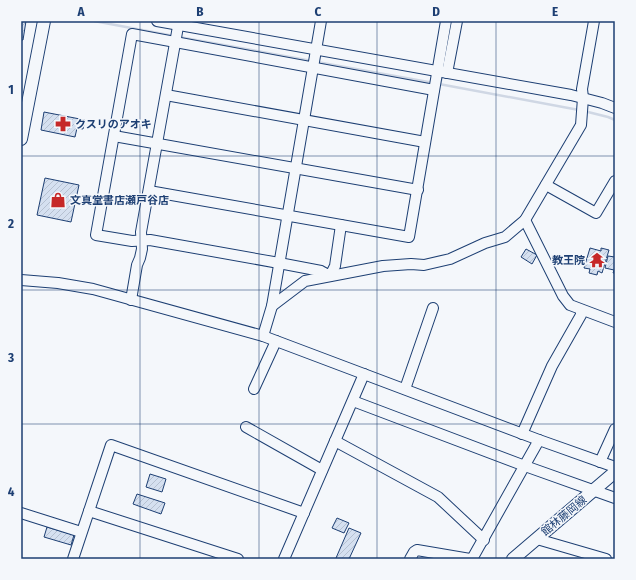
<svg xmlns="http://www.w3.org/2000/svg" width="636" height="580" font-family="'Fira Sans Condensed','Noto Sans JP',sans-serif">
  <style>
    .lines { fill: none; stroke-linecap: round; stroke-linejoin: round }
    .stream { stroke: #cfd7e4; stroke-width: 2.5 }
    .building { fill: url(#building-hatch); stroke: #1d3f73 }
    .minor-casing { stroke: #1d3f73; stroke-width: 12 }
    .major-casing { stroke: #1d3f73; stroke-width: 14 }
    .minor { stroke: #f4f7fb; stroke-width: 10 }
    .major { stroke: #f4f7fb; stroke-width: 12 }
    .grid { fill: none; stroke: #1d3f73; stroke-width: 1; stroke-opacity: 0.55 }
    .labels { text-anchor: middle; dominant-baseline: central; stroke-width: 3; stroke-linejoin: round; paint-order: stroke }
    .poi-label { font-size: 11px; font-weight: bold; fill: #1d3f73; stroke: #f4f7fb; text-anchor: start }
    .street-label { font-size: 11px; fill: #1d3f73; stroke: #f4f7fb }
    .neatline { fill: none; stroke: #1d3f73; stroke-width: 1.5 }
    .grid-label { font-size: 13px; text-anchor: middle; font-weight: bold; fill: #1d3f73 }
  </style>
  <defs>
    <pattern id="building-hatch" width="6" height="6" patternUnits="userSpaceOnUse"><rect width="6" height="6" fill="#d5e0f0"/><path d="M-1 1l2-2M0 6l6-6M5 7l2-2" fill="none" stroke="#b6c1d1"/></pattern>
  </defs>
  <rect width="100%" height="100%" fill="#f4f7fb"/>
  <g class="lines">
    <g class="stream">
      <polyline points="94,21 174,36"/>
      <polyline points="179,37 312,61"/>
      <polyline points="317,62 434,83"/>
      <polyline points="439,84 579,110"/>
      <polyline points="440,84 443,74"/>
      <polyline points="584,111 608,117 615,120"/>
    </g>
  </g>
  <g class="building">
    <polygon points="21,21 26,21 23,40 21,40"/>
    <polygon points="44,112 85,120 83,129 77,128 75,137 41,130"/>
    <polygon points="45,178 79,185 71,222 37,215"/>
    <polygon points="590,248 601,251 601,248 609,250 602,273 598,271 597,275 589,273 590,269 584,268"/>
    <polygon points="526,249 537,255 532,264 521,257"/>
    <polygon points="608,256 615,257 615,273 613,273 614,270 605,268"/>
    <polygon points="150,474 166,479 162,492 146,487"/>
    <polygon points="137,494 165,503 161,514 133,504"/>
    <polygon points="337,518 349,523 344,533 332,528"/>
    <polygon points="47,527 74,535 71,545 44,537"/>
    <polygon points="349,528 361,533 349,559 339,559 336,558"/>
  </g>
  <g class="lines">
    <defs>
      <g id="minor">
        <polyline points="157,21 571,95 602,103 615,108"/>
        <polyline points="447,73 457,21"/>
        <polyline points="166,95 425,142"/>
        <polyline points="114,136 418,190"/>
        <polyline points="546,185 596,213 615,181"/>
        <polyline points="149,191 409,237 446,21"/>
        <polyline points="525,220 563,296 570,305 615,322"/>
        <polyline points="341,225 335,266 330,276 321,271 279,263 150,240 132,241 96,235 132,34 434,90"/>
        <polyline points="21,280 58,283 93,289 263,336 539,440 615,467"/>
        <polyline points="131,300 137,265 140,258 142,249 141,232 179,21"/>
        <polyline points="272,306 305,281 383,266 411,264 424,265 450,259 485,243 505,237 525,220 581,125 583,98 582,89 594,21"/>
        <polyline points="263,336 272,306 321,21"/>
        <polyline points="254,389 276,341"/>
        <polyline points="405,389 433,308"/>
        <polyline points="353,401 525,466 615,498"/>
        <polyline points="246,427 322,470"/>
        <polyline points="522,434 552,366 581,315 581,310"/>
        <polyline points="335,441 438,497 484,540"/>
        <polyline points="600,462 615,429"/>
        <polyline points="89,511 238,559"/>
        <polyline points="21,513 81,532"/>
        <polyline points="537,539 606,559"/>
        <polyline points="73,559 111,445 304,513"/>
        <polyline points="284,559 364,374"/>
        <polyline points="410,559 414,552 417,550 470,559"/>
        <polyline points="472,559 539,440"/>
      </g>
      <g id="major">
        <polyline points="21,139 44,21"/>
        <polyline points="513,559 615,472"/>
      </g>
    </defs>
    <use href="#minor" class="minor-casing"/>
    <use href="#major" class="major-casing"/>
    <use href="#minor" class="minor"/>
    <use href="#major" class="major"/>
  </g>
  <path class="grid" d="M140 21V559M259 21V559M377 21V559M496 21V559M21 156H615M21 290H615M21 424H615"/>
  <defs>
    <symbol id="pharmacy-bare" viewBox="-9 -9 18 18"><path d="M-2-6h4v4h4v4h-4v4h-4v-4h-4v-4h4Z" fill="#c62828" stroke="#f4f7fb" stroke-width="2.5" paint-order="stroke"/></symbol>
    <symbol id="shop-bare" viewBox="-9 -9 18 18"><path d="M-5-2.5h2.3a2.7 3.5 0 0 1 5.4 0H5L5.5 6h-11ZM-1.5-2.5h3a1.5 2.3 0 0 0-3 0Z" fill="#c62828" stroke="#f4f7fb" stroke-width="2.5" paint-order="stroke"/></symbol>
    <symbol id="temple-bare" viewBox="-9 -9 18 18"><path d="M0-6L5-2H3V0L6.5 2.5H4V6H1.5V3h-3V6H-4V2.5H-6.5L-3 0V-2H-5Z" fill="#c62828" stroke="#f4f7fb" stroke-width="2.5" paint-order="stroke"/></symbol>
  </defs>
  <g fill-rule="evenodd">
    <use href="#pharmacy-bare" x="52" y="113" width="22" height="22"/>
    <use href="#shop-bare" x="47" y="189" width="22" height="22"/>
    <use href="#temple-bare" x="586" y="249" width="22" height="22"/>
  </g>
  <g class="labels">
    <g class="poi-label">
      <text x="75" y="124">クスリのアオキ</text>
      <text x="70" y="200">文真堂書店瀬戸谷店</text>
      <text x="585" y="260" text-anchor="end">教王院</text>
    </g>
    <g class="street-label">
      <text transform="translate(564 516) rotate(-40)">館林藤岡線</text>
    </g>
  </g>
  <rect width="636" height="580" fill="none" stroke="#f4f7fb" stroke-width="44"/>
  <rect x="22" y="22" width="592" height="536" class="neatline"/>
  <g class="grid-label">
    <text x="81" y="16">A</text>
    <text x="200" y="16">B</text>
    <text x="318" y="16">C</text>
    <text x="436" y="16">D</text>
    <text x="555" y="16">E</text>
    <text x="11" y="94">1</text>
    <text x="11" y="228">2</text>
    <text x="11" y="362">3</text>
    <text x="11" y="496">4</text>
  </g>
</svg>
